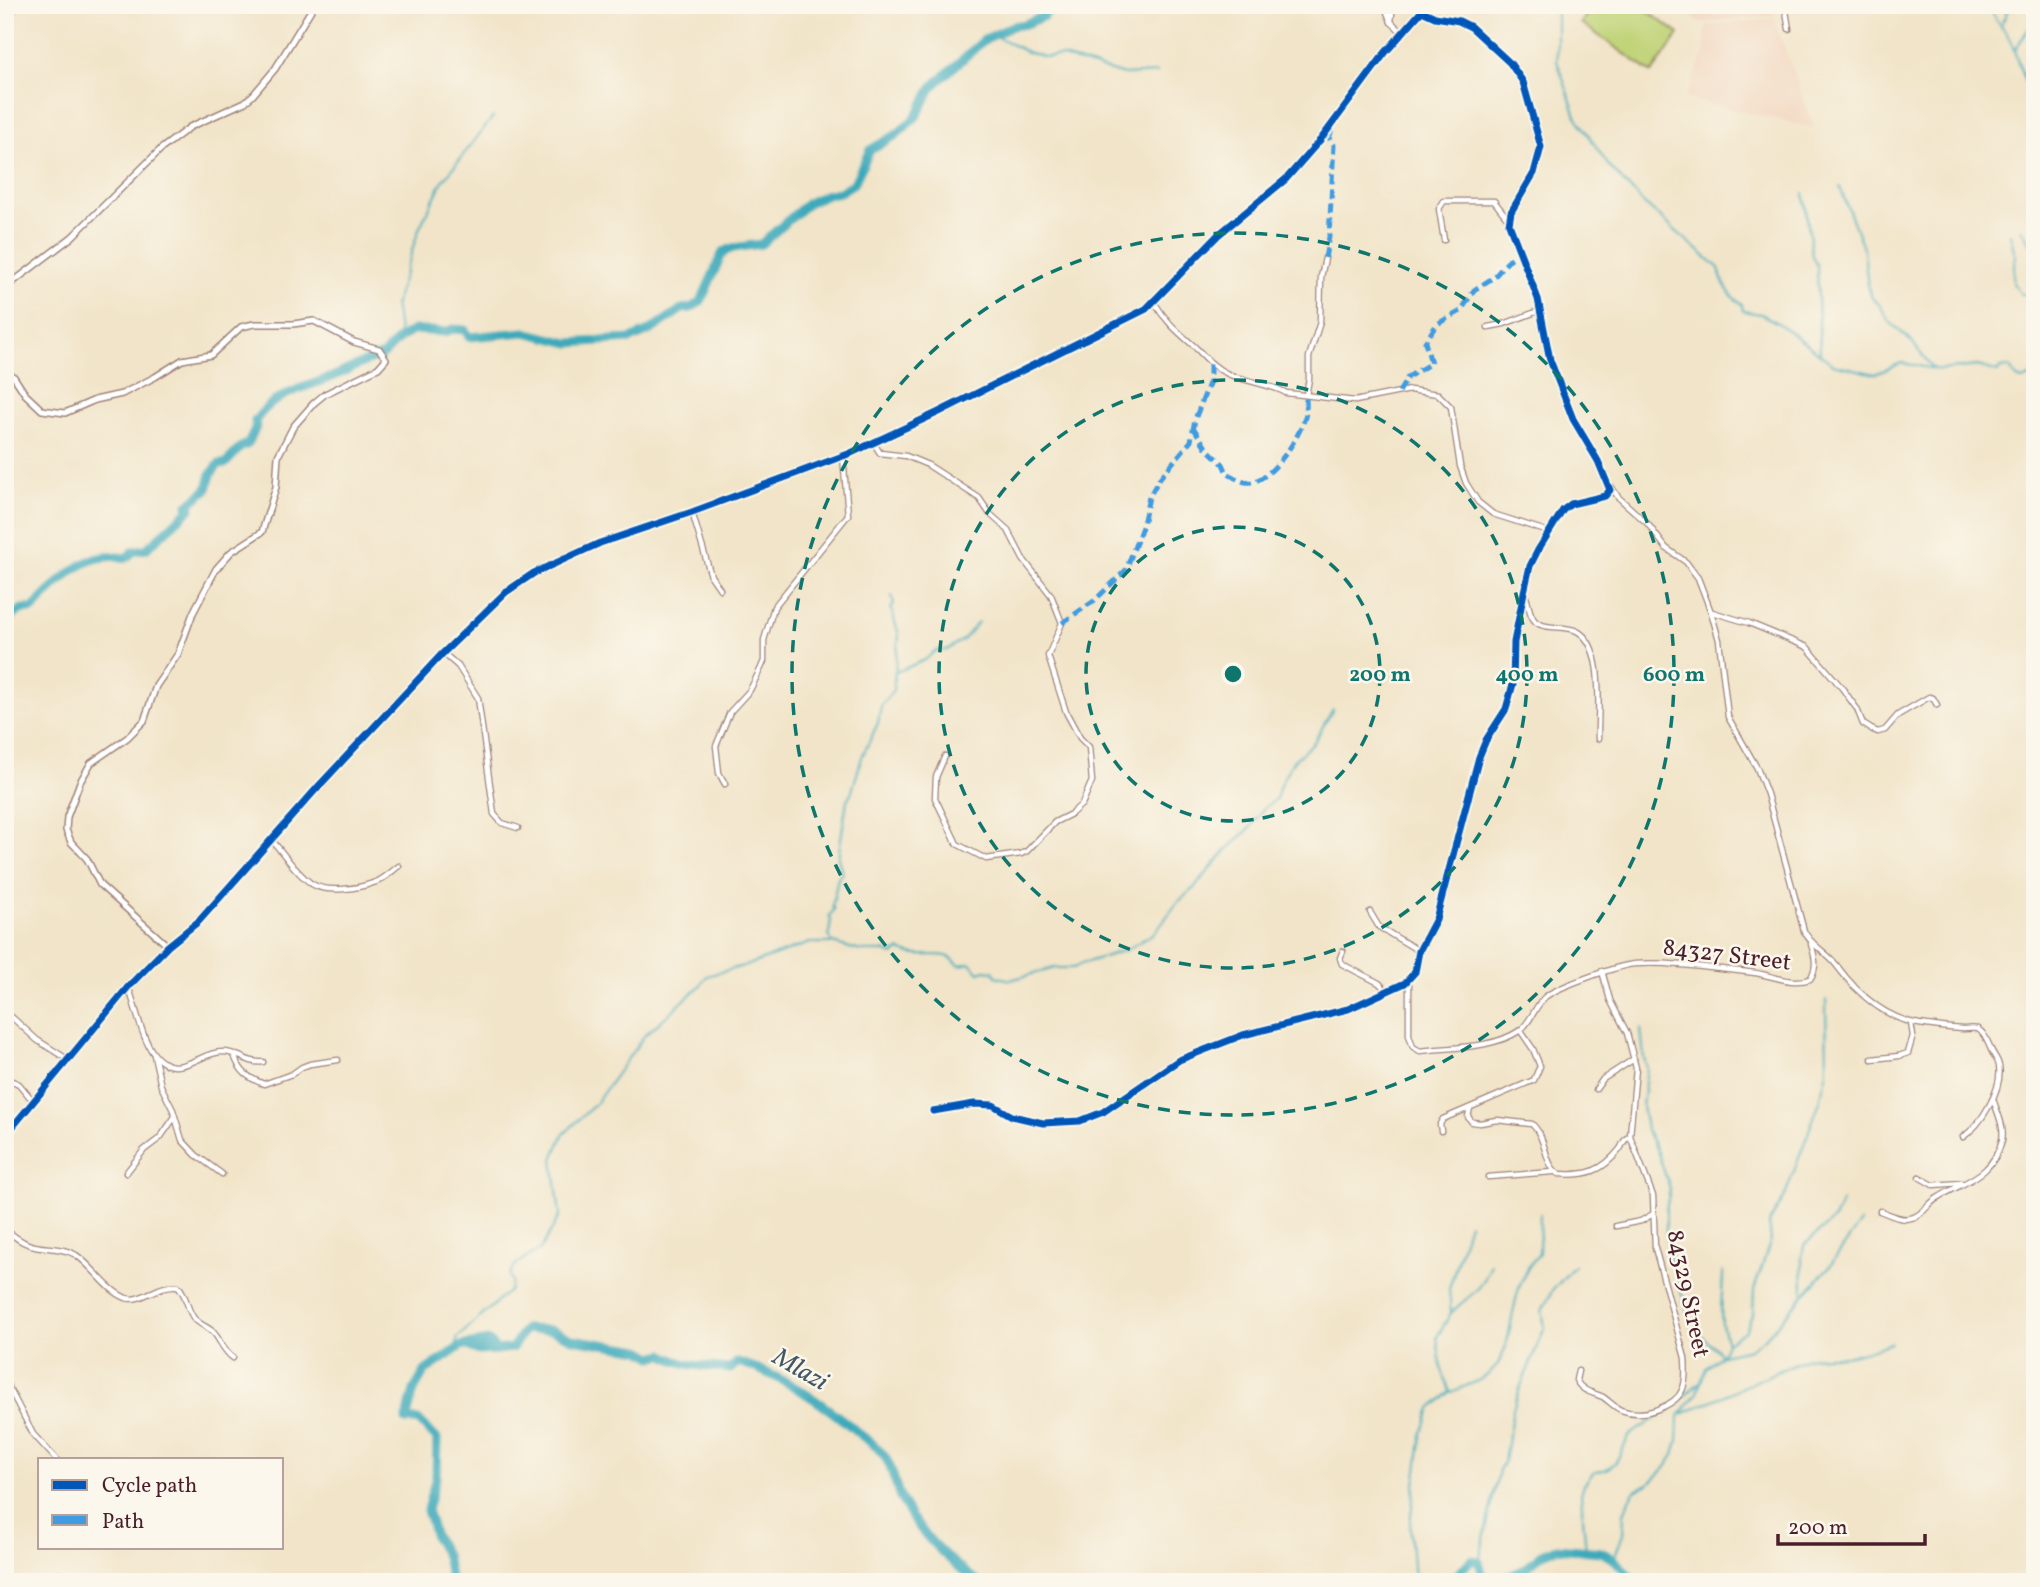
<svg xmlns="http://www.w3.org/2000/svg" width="2040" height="1587" font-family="Vollkorn,serif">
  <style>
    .built { fill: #f1d5bd }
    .green { fill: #bfd376; stroke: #847950; stroke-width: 2 }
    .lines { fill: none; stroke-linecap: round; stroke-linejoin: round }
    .stream { stroke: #3caabb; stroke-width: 2 }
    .river { stroke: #3caabb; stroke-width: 9 }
    .minor-casing { stroke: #9e827a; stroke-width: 7 }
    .tertiary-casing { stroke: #9e827a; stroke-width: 8 }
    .minor { stroke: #fff; stroke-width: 4.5 }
    .tertiary { stroke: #fff; stroke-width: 5 }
    .quiet { stroke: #409be1; stroke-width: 5; stroke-dasharray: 10 5; stroke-linecap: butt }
    .cycleway-casing { stroke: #fbf7ec; stroke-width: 11 }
    .cycleway { stroke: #0057b8; stroke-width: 7 }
    .ring { fill: none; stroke: #0f766e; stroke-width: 3.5; stroke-dasharray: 12 9 }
    .labels { text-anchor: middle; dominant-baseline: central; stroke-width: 5; stroke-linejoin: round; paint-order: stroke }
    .street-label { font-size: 24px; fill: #4a1f2b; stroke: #fbf7ec }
    .water-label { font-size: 26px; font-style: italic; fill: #445765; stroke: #fbf7ec }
    .centre { fill: #0f766e; stroke: #fbf7ec; stroke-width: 3.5 }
    .ring-label { font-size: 21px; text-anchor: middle; font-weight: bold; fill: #0f766e; stroke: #fbf7ec; stroke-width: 5; stroke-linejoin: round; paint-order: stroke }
  </style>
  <rect width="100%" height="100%" fill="#fbf7ec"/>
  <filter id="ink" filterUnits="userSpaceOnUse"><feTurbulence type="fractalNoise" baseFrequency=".0143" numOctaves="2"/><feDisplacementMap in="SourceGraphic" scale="14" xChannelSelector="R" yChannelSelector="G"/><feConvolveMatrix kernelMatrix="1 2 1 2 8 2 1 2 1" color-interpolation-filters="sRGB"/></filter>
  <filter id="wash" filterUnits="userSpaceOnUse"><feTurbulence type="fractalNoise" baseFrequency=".00686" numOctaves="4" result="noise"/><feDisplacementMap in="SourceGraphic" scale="28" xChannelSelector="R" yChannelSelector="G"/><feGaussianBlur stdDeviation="1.57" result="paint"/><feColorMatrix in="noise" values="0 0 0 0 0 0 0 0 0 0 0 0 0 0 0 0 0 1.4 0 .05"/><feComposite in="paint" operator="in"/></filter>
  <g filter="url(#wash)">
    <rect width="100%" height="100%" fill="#f1e4c8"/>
    <g class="built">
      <polygon points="1676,5 1772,5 1775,15 1700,23"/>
      <polygon points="1774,19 1814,128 1685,98 1705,51 1706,26"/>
    </g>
    <polygon class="green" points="1593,5 1639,5 1679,34 1652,73 1581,23"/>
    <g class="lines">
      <g class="stream">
        <path d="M1557 5V61L1576 116 1608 165 1642 202 1719 268C1722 284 1729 295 1742 305L1743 311 1761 314 1778 323 1833 364 1875 374 1902 363 1940 370 1978 366 1998 372 2001 368 2009 367 2017 378 2022 380 2035 375"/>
        <path d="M1990 5C1992 19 2003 26 2009 38 2019 58 2022 84 2035 100"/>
        <polyline points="5,22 22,5"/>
        <polyline points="2002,23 2010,5"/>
        <polyline points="993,35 1027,52 1045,57 1060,56 1124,75 1157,73"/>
        <polyline points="2015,50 2035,18"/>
        <polyline points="1840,187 1864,250 1868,287 1872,298 1879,304 1889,321 1912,342 1932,368"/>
        <polyline points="1804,193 1812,256 1817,266 1820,354"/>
        <polyline points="2021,229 2035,250"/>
        <polyline points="2010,234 2015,254 2013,283 2021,294 2027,294 2029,299 2035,349"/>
        <polyline points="400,338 395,304 419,229 442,182 493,117"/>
        <polyline points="896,672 925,660 935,651 947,650 964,639 978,622"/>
        <path d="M832 943 861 951H883L893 955 900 950C915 959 929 953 946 956 953 957 954 962 960 965L970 963 979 972 985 970 993 971 996 976 1010 980 1055 968H1074L1081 964 1126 950 1154 933 1178 902 1194 888 1225 852 1251 827 1263 809 1276 799 1280 785 1293 761 1314 742 1333 709"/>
        <polyline points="1641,1029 1644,1058 1647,1068 1642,1106 1646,1129 1657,1150 1670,1189 1666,1210 1666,1230 1671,1259 1692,1326 1722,1355 1750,1349 1766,1337 1829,1267 1861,1222"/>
        <path d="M1723 1272C1723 1297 1717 1318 1727 1342"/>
        <polyline points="1803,1292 1802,1257 1804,1245 1834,1219 1842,1201"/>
        <path d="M1451 1313C1472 1292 1480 1294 1491 1264"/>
        <polyline points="456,1349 457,1338 510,1290 512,1280 509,1276 516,1264 541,1249 560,1215 553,1159 563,1135 595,1104 644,1036 700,986 707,976 717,973 751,964 810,943 832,943 829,935 831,919 829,917 834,909 832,907 838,878 842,873 838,858 847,800 852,791 862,757 878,723 881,706 893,690 899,635 891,609 894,604 892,596"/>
        <path d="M1451 1392C1463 1387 1480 1382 1490 1373 1519 1348 1504 1288 1539 1254L1540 1214"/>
        <path d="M1682 1414 1805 1359C1819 1354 1831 1357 1845 1356 1861 1354 1876 1348 1891 1343"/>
        <polyline points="1586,1551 1581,1494 1584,1484 1593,1473 1607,1469 1616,1462 1630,1435 1673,1407 1701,1381"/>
        <polyline points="1614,1559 1623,1534 1624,1514 1629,1499 1635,1491 1650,1483 1666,1467 1674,1455 1678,1441 1679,1416 1696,1395 1706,1368 1722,1355 1727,1342 1745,1331 1753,1313 1754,1290 1771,1240 1769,1223 1784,1198 1820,1101 1827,1071 1826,1000"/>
        <polyline points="1479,1562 1499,1470 1504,1461 1513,1409 1519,1391 1545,1327 1542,1311 1552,1291 1574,1266"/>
        <polyline points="1414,1582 1410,1522 1422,1433 1431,1409 1450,1392 1441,1367 1437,1337 1451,1313 1449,1289 1469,1223"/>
      </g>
      <g class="river">
        <polyline points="385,353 400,338 414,330 445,332 453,329 465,330 469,337 525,332 569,343 631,339 651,330 682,309 691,308 701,301 723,252 733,248 761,244 808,203 827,194 840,192 854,183 870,150 896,135 916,117 933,86 984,40 1012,26 1025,24 1044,16 1054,5"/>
        <path d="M5 622 22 609H32C60 583 82 549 126 558L134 551 146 549 190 509 188 505 207 489 211 474 219 464H225L241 447 248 444 256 427 255 421C275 392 303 389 334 376 350 369 365 361 381 356"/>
        <polyline points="466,1345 478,1351 496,1350"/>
        <path d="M451 1582 446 1556 435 1537 427 1510 436 1477 437 1439 418 1420H406L414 1390 425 1371 461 1346 489 1341 496 1350 512 1348 525 1329 552 1330 572 1339 641 1350 653 1357 663 1354C682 1367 707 1366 730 1369L738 1362C784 1376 825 1404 861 1435 867 1440 876 1445 881 1452 893 1464 894 1486 902 1501 919 1534 948 1560 978 1582"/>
        <polyline points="1444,1582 1459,1573 1471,1560 1479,1562 1484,1579 1501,1579 1526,1569 1540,1555 1557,1548 1601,1552 1614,1559 1635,1582"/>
      </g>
    </g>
  </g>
  <g filter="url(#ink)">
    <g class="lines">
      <defs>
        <g id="minor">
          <polyline points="1384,5 1391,22 1402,32"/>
          <polyline points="1785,5 1789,29"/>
          <polyline points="1391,22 1393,5"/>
          <polyline points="1444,240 1439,209 1444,201 1494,201 1508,219"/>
          <path d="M1154 302C1166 322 1177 331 1194 346 1205 357 1214 368 1228 374 1244 381 1273 385 1286 393L1355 401 1410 390 1438 394 1451 407 1460 466 1466 483 1478 502 1493 514 1549 532"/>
          <polyline points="1488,327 1504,324 1541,310"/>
          <polyline points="1306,395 1309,379 1309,357 1320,322 1321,277 1325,258"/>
          <polyline points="873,442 880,453 906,456 928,465 979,498 990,514 1008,530 1023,559 1051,595 1062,623 1048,656 1066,712 1080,738 1089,747 1092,781 1082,804 1071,814 1055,822 1027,851 1021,854 986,859 957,844 935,798 936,777 945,756"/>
          <path d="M1611 486 1618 497 1647 523 1666 548 1686 562 1698 578 1711 612 1719 640 1728 717 1757 768 1767 794 1804 931C1812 947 1827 952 1837 966 1857 993 1884 1018 1919 1024 1933 1026 1948 1028 1962 1029 1968 1029 1973 1028 1978 1029 1985 1034 1986 1039 1990 1047 1992 1054 1998 1059 1999 1066 2003 1089 1981 1125 1963 1137"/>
          <polyline points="692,512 711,576 720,589"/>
          <path d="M1524 592C1529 601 1528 615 1536 622 1545 630 1565 625 1577 631 1606 646 1597 712 1598 739"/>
          <polyline points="1712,612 1749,623 1807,647 1842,688 1857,709 1863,724 1871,729 1878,732 1885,730 1898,715 1929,697 1933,698 1937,705"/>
          <polyline points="443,653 458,666 478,698 494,814 502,823 518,828"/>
          <polyline points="725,784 719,773 716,746 730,712 750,690 761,668 764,661 764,640 774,607 848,515 843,456"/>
          <path d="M271 839C284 854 296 873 312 884 328 894 360 888 376 882 384 879 392 871 399 866"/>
          <polyline points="1370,912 1379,927 1419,951"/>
          <polyline points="1343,951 1340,958 1342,964 1379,983 1386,990"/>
          <path d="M1409 980V1035L1413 1047 1420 1051C1451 1047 1492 1049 1519 1031 1531 1023 1534 1007 1545 997 1557 987 1619 965 1635 964 1672 962 1711 968 1747 972 1769 973 1789 986 1810 979 1818 967 1815 957 1811 944"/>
          <path d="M128 987C138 1007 143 1066 176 1066 192 1066 206 1052 222 1052 237 1051 247 1064 263 1062"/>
          <polyline points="5,1011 37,1040 67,1059"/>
          <polyline points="154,1055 161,1086 173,1110 182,1140 196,1155 222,1174"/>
          <path d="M234 1055C240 1072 248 1078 264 1084L292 1074 302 1067 310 1064 338 1060"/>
          <polyline points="1872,1059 1899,1056 1908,1053 1913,1036 1911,1023"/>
          <polyline points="5,1078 19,1084 33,1101"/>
          <polyline points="1596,1089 1603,1079 1634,1059"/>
          <path d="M1470 1108 1468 1117 1472 1122 1480 1123 1497 1120 1532 1124C1547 1138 1544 1166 1559 1174 1586 1176 1602 1172 1620 1149 1624 1143 1623 1139 1630 1136"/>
          <polyline points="933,1111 974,1104 993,1105 1012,1116 1043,1123 1080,1121 1103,1112 1179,1060 1243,1035 1348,1009 1405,983 1415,972 1419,951 1436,919 1479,757 1486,740 1506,709 1513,684 1514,642 1524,592 1530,566 1538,550 1563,510 1571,504 1605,496 1610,490 1598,461 1573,419 1550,360 1538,299 1509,224 1511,212 1534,173 1541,147 1523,82 1510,63 1471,27 1459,21 1435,17 1422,11"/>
          <polyline points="1441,1131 1440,1124 1443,1119 1534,1080 1540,1066 1533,1049 1520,1030"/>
          <polyline points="126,1173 144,1150 160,1138 174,1118"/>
          <polyline points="1488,1177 1553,1172"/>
          <polyline points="1919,1177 1933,1185 1961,1183"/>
          <path d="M1880 1211C1889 1214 1901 1221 1911 1218 1922 1216 1927 1205 1936 1199 1965 1180 1992 1178 2002 1140 2005 1127 1997 1112 1993 1099"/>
          <polyline points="1616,1226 1641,1221 1653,1214"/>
          <path d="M5 1229C12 1235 20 1241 28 1244 44 1250 61 1246 76 1255 94 1267 106 1290 126 1298 141 1303 159 1283 178 1286 187 1295 186 1307 193 1317 198 1324 206 1326 212 1331 220 1338 221 1349 233 1358"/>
          <path d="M1578 1371 1576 1380C1582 1392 1592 1392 1603 1397 1609 1401 1614 1407 1621 1410 1634 1415 1645 1414 1658 1409 1685 1399 1687 1385 1685 1358L1655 1248 1653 1196 1630 1136 1636 1068 1627 1033 1610 1000 1602 971"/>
          <polyline points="5,1380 33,1434 56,1459"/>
          <polyline points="43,1582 55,1574 60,1574 67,1582"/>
        </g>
        <g id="tertiary">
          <polyline points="5,288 72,237 161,149 190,127 245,102 253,95 275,69 314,5"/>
          <polyline points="5,372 14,377 25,394 42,410 65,413 95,400 122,394 155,377 182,360 211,355 241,327 254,324 293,324 314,321 354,342 379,349 386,359 378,368 325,394 314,403 293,427 278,456 276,487 262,532 231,552 216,569 193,613 178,654 156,686 144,721 127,738 91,763 80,782 67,817 66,830 71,842 87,859 100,885 168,946"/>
          <polyline points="5,1136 128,987 168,946 199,921 317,788 443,653 506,592 534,573 600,543 692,512 851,453 937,413 1146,309 1218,235 1286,179 1321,139 1385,53 1427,5"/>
        </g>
      </defs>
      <use href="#minor" class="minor-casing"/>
      <use href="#tertiary" class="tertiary-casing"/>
      <use href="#minor" class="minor"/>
      <use href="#tertiary" class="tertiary"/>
      <g class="quiet">
        <polyline points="1325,258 1329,237 1334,145 1329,138 1333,127"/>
        <polyline points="1399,392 1408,377 1431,363 1425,342 1437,324 1461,311 1474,290 1494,277 1510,259 1521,252"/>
        <path d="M1193 427 1207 449 1223 464 1227 473C1234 477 1243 484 1251 482 1273 479 1300 436 1305 417 1307 410 1306 403 1306 395"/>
        <polyline points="1062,623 1094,601 1126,570 1143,524 1149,497 1159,479 1191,441 1195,419 1210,381 1210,363"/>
      </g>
      <defs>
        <g id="cycleway">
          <polyline points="933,1111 974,1104 993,1105 1012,1116 1043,1123 1080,1121 1103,1112 1179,1060 1243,1035 1348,1009 1405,983 1415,972 1419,951 1436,919 1479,757 1486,740 1506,709 1513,684 1514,642 1524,592 1530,566 1538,550 1563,510 1571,504 1605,496 1610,490 1598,461 1573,419 1550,360 1538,299 1509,224 1511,212 1534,173 1541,147 1523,82 1510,63 1471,27 1459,21 1435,17 1422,11"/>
          <polyline points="5,1136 128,987 168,946 199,921 317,788 443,653 506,592 534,573 600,543 692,512 851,453 937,413 1146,309 1218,235 1286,179 1321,139 1385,53 1427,5"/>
        </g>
      </defs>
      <use href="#cycleway" class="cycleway-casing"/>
      <use href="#cycleway" class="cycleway"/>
    </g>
  </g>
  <g class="ring">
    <circle cx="1233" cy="674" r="147"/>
    <circle cx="1233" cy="674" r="294"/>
    <circle cx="1233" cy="674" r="441"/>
  </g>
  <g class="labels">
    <g class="street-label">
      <text transform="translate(1727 956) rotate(7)">84327 Street</text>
      <text transform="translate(1687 1294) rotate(78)">84329 Street</text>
    </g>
    <g class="water-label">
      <text transform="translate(800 1370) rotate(30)">Mlazi</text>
    </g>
  </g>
  <circle cx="1233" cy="674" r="10" class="centre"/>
  <g class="ring-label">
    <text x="1380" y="681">200 m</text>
    <text x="1527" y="681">400 m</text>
    <text x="1674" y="681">600 m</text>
  </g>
  <rect width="2040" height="1587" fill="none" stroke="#fbf7ec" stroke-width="28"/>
  <rect x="38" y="1458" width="245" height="91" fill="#fbf7ec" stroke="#b4a19f" stroke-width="2"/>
  <rect x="52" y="1480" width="35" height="10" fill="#0057b8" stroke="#b4a19f" stroke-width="2"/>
  <text x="102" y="1492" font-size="21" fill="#4a1f2b">Cycle path</text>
  <rect x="52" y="1515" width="35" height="10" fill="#409be1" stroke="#b4a19f" stroke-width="2"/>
  <text x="102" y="1528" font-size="21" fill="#4a1f2b">Path</text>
  <path d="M1778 1534v10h147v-10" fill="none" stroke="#4a1f2b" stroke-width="3.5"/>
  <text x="1788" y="1534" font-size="21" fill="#4a1f2b" stroke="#fbf7ec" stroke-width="5" paint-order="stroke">200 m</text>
</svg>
